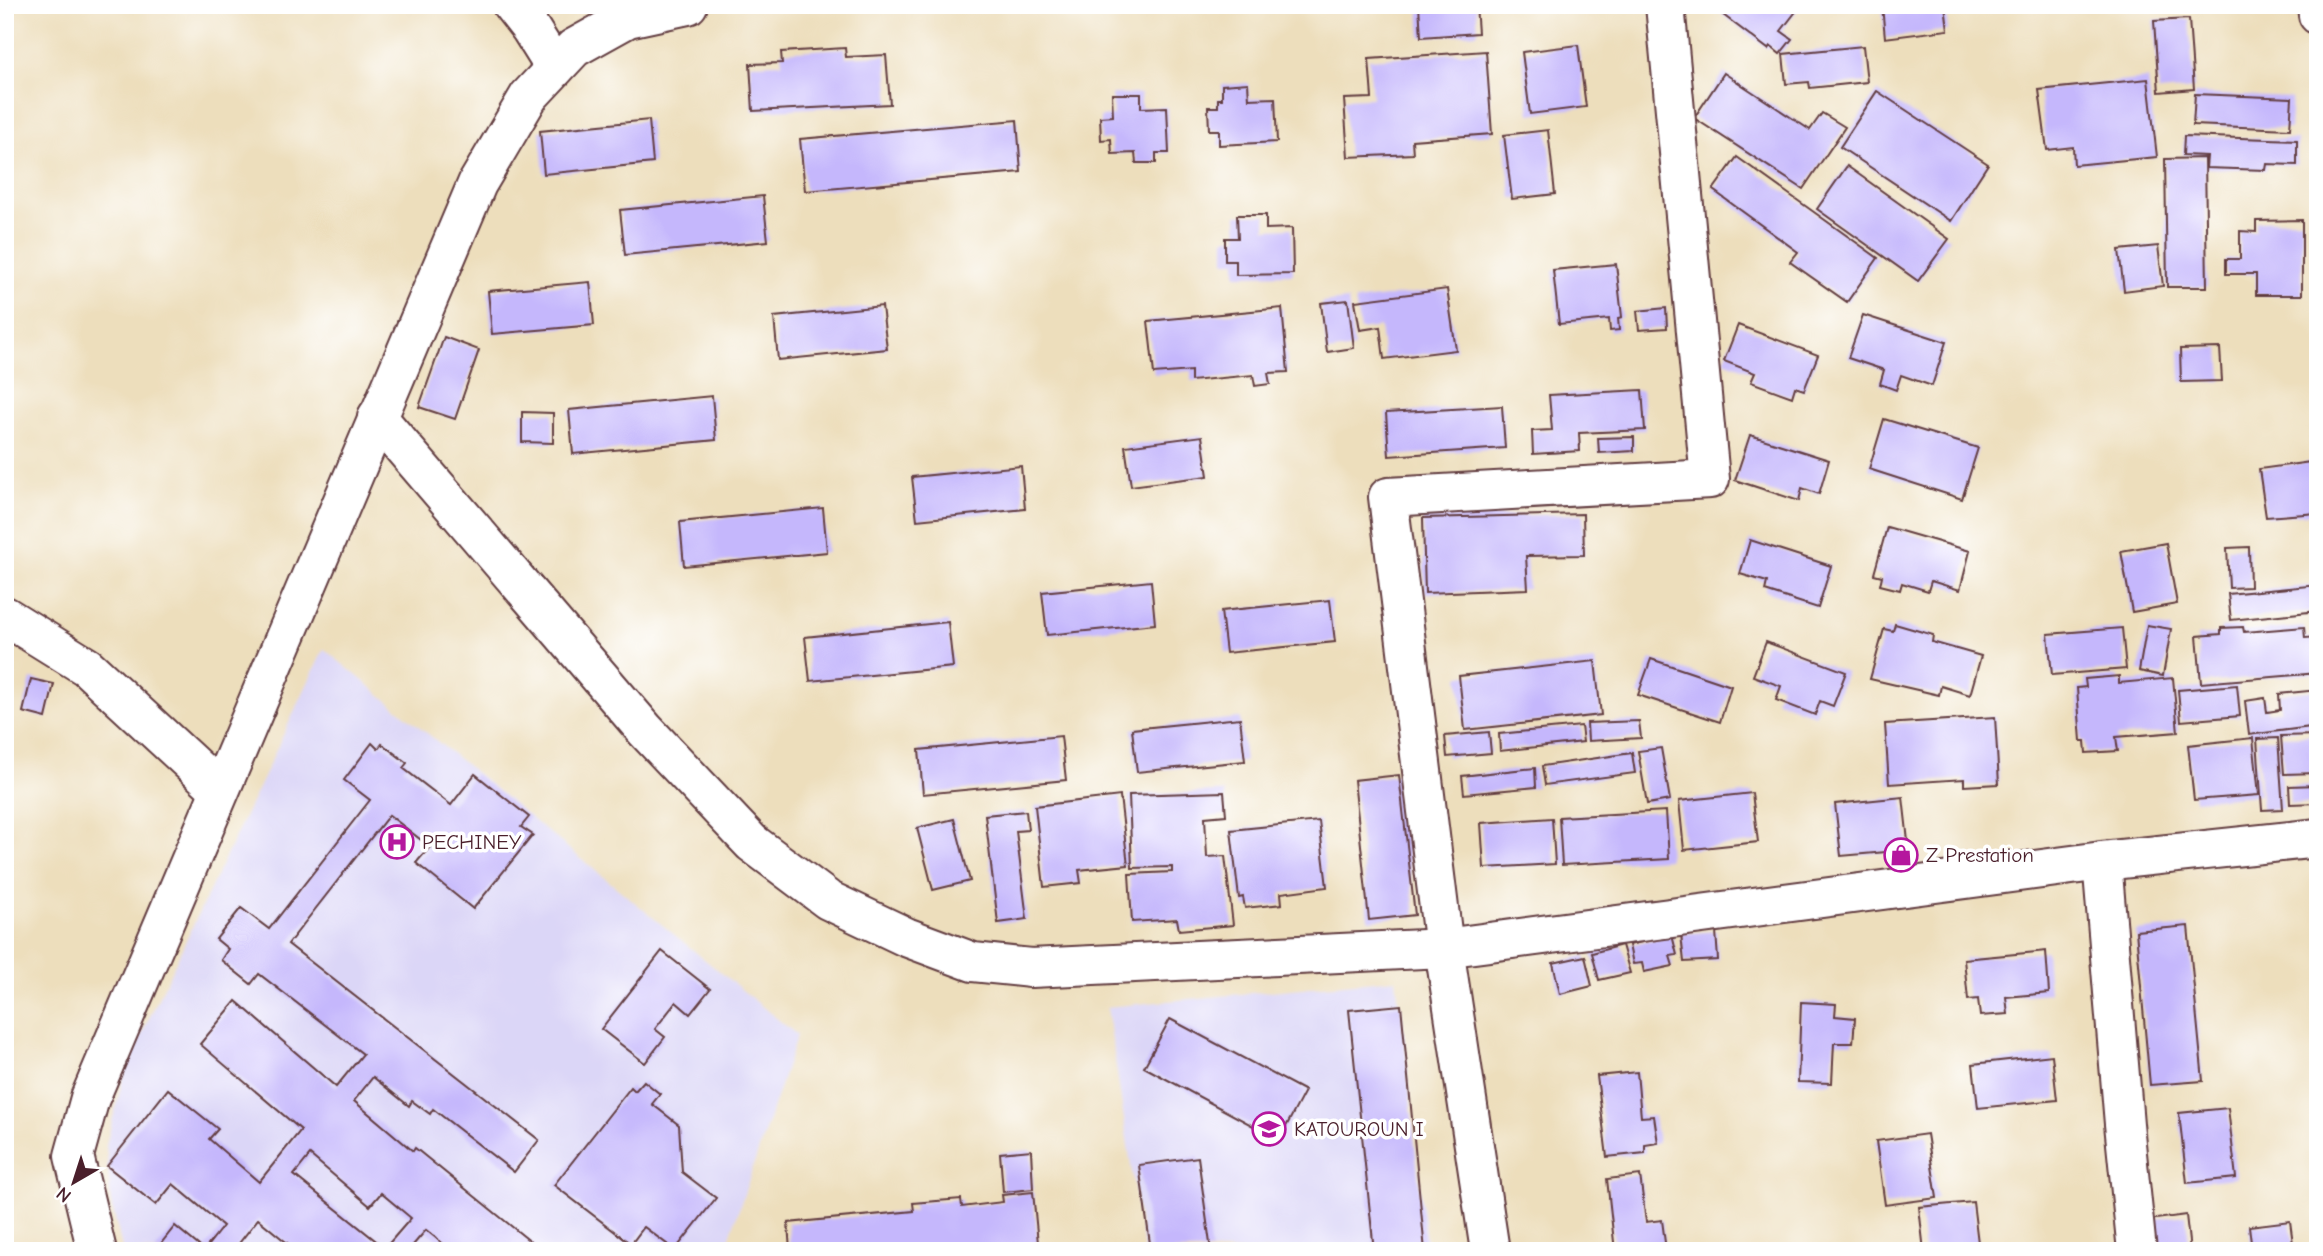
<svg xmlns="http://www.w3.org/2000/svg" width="2323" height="1256" font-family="'Comic Neue',sans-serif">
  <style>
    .built { fill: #dbd6f7 }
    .building { fill: #c5b7fc; fill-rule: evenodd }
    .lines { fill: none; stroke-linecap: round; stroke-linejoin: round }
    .minor-casing { stroke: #623c41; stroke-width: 42 }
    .minor { stroke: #fff; stroke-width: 38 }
    .labels { text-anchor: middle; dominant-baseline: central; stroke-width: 7; stroke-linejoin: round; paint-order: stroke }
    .poi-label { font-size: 21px; fill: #4a1f2b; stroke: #fff; text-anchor: start }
  </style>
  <rect width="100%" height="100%" fill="#fff"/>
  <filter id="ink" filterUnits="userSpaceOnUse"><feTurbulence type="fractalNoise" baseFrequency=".0143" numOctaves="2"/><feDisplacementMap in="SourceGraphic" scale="14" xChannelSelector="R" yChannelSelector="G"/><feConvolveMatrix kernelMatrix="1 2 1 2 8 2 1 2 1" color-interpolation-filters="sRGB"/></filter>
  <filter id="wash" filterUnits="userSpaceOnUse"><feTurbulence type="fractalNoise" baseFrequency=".00686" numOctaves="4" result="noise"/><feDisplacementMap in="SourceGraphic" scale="28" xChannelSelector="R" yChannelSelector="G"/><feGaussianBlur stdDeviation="1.57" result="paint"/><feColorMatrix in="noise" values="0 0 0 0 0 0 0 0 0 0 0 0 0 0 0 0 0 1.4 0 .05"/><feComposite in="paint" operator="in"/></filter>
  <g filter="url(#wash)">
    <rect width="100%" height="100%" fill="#eddebc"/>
    <g class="built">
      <polygon points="324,649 797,1035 725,1251 123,1251 111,1202 106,1145 126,1067"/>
      <polygon points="1396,979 1427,1251 1144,1251 1107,1007"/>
    </g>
    <g id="blocks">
      <g class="building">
        <polygon points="1419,5 1476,5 1478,33 1421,37"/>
        <polygon points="1710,5 1801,5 1781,31 1792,39 1780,54 1770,46 1768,49"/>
        <polygon points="1882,5 1945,5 1948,30 1885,38"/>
        <polygon points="2189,19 2194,89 2159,92 2154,21"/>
        <polygon points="1578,45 1586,107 1530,114 1522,52"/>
        <polygon points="1863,46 1867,82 1810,88 1809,82 1786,84 1783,54"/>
        <polygon points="845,48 846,57 886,55 890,104 753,111 750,64 782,63 781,52"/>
        <polygon points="1486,51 1492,134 1412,140 1413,154 1348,157 1344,99 1372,98 1369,59"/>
        <polygon points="1724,73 1810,130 1822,113 1845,127 1803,189 1694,118"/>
        <polygon points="2148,79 2157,157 2074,165 2073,147 2047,150 2039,90"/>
        <polygon points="1248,83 1249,99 1275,98 1277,142 1219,145 1219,130 1209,130 1208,107 1218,107 1218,99 1222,99 1222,85"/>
        <polygon points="1877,91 1988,164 1951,221 1840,147"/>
        <polygon points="1112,94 1141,94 1141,108 1167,107 1169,153 1156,153 1156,163 1136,163 1135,153 1112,154 1111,139 1101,140 1100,117 1113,116"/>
        <polygon points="2195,94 2292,98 2290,129 2193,125"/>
        <polygon points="649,120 653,163 544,174 540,131"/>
        <polygon points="1017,120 1021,172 805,191 800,139"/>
        <polygon points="1548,130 1555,194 1512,199 1504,135"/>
        <polygon points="2184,136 2297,140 2297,165 2267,164 2266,170 2206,168 2207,156 2183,155"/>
        <polygon points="1737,157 1878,258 1847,302 1790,262 1798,252 1713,190"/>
        <polygon points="2205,158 2207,287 2167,287 2165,159"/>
        <polygon points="1847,166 1949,239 1918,281 1817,209"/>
        <polygon points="763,196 768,241 625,255 620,210"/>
        <polygon points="1237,215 1266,215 1266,229 1292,228 1293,274 1236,275 1236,261 1225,261 1225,238 1238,238"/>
        <polygon points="2302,220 2302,295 2256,295 2256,274 2226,274 2226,259 2240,259 2240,231 2256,232 2256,221"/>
        <polygon points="2158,246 2163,286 2124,291 2119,250"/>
        <polygon points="1616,264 1622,317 1618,318 1619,330 1610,331 1609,319 1559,324 1553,270"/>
        <polygon points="590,282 594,325 492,334 488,291"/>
        <polygon points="1447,289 1456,350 1384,359 1380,327 1360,330 1355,301"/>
        <polygon points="1348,300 1354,348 1327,352 1321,303"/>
        <polygon points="882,306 887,349 778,360 774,317"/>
        <polygon points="1282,308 1288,372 1268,373 1270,384 1255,386 1253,375 1191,381 1191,371 1154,374 1148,321"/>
        <polygon points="1666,308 1667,328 1639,330 1637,311"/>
        <polygon points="1863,315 1946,342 1932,386 1901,375 1896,390 1880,384 1884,370 1848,358"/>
        <polygon points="1738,325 1818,355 1804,390 1795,387 1792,397 1751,382 1755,373 1724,361"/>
        <polygon points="444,337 479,350 455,419 419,407"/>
        <polygon points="2220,348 2222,381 2181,382 2180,349"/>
        <polygon points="1642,390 1645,430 1579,433 1580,451 1533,454 1532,431 1552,430 1549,395"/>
        <polygon points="712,396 716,440 573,454 569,410"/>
        <polygon points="1502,406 1505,448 1389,456 1386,413"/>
        <polygon points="522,412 553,413 553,443 522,442"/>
        <polygon points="1884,419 1978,448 1962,499 1869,469"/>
        <polygon points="1750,435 1829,460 1819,494 1802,488 1799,501 1735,480"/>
        <polygon points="1202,436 1208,476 1131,486 1125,446"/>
        <polygon points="1634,437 1634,451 1599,453 1598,438"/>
        <polygon points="2318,461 2318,513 2266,517 2259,469"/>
        <polygon points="1021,466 1025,509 917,520 912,477"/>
        <polygon points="823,508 827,552 684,566 680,522"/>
        <polygon points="1583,514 1584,555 1526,556 1528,589 1425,593 1423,518"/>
        <polygon points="1887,527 1970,551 1960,590 1931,581 1928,591 1902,583 1900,590 1880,585 1882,576 1874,574"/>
        <polygon points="1750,540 1831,566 1818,608 1765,591 1767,582 1740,574"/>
        <polygon points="2166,543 2177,604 2132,612 2121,551"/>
        <polygon points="2249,547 2250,587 2229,588 2227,548"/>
        <polygon points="1151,581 1155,624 1047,635 1042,592"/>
        <polygon points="2318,585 2318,611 2231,620 2228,594"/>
        <polygon points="1330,600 1335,642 1226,653 1221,611"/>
        <polygon points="948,622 953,667 810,681 805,637"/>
        <polygon points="1895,624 1933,635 1932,642 1981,656 1970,695 1941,686 1939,695 1870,679 1884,629 1893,631"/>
        <polygon points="2147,625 2171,629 2163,676 2139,671"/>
        <polygon points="2243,627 2244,632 2304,627 2305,638 2318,637 2318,673 2201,683 2197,636 2221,634 2221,628"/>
        <polygon points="2122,628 2126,669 2052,675 2048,634"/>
        <polygon points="1766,642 1846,672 1833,706 1820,701 1815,715 1776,700 1781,686 1753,676"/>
        <polygon points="1651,659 1731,686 1720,722 1638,695"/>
        <polygon points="1595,661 1601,715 1465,730 1459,676"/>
        <polygon points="2119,676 2119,683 2173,678 2178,732 2116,737 2118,751 2086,753 2085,741 2081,741 2077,688 2086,687 2085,679"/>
        <polygon points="31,679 54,684 46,718 23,712"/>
        <polygon points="2237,685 2240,716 2181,721 2178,690"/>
        <polygon points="2318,690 2318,726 2249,735 2245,701 2265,698 2267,712 2280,710 2279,694"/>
        <polygon points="1995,717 1999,784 1964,786 1964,779 1889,784 1885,724"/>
        <polygon points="1240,718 1245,761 1137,772 1132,729"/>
        <polygon points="1639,721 1641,738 1588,741 1587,723"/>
        <polygon points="1581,726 1583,742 1500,751 1499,734"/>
        <polygon points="1489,732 1491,753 1447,757 1445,736"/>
        <polygon points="2318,735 2318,773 2284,774 2281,736"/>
        <polygon points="1061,736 1066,780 923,794 919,750"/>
        <polygon points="2253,738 2259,795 2194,800 2188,745"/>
        <polygon points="2278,738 2283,809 2262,810 2257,739"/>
        <path d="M372 743 378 749 382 744 407 763 403 768 451 805 475 774 529 817 521 827 533 835 473 909 416 863 430 847 389 815 288 944 539 1140 514 1172 433 1109 430 1114 412 1101 409 1106 373 1077 354 1101 413 1151 415 1148 542 1251H452L426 1230 408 1251H297L258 1219 233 1251H155L175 1226 204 1250 223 1226 173 1184 156 1205 107 1166 168 1089 218 1129 209 1139 259 1182 301 1130 200 1044 236 1001 336 1087 363 1054 259 974 251 984 221 960 228 949 216 939 241 908 269 929 370 800 344 780ZM310 1155 370 1206 381 1193 411 1218 385 1248 294 1175Z"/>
        <polygon points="1661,748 1670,800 1647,804 1638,751"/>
        <polygon points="1632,753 1635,773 1545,785 1542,766"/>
        <polygon points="1535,768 1536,787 1464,794 1462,776"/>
        <polygon points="1399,775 1415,915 1369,920 1354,780"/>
        <polygon points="2318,785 2318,803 2290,804 2289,786"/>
        <polygon points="1224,792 1226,815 1205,817 1207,857 1225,856 1233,925 1179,930 1177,919 1132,922 1129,874 1172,872 1172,867 1132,868 1129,795"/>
        <polygon points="1752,793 1758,842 1684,850 1679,801"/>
        <polygon points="1120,796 1128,865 1079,870 1081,883 1044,887 1035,806"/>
        <polygon points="1903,797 1909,850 1841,856 1835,804"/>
        <polygon points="1026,811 1028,830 1016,831 1027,919 998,923 985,815"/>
        <polygon points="1666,811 1669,859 1562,865 1559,817"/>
        <polygon points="1552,818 1555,864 1484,868 1481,823"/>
        <polygon points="954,819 970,881 933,890 917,828"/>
        <polygon points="1319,821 1327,887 1281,893 1282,904 1245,908 1243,897 1239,898 1231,830"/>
        <polygon points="2188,926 2203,1081 2150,1085 2136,931"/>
        <polygon points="1716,931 1718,960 1684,962 1681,934"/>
        <polygon points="1672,935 1677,955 1670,956 1673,966 1644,972 1642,963 1633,964 1629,945"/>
        <polygon points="1622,945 1630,973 1599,980 1592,953"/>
        <polygon points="662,951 710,989 690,1014 676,1002 655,1029 665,1037 645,1063 601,1029"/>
        <polygon points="2046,951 2049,993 2006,997 2008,1014 1980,1016 1978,999 1968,1000 1964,959"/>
        <polygon points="1585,956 1592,986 1560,994 1553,963"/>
        <polygon points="1801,1002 1836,1004 1835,1016 1855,1018 1853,1043 1834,1043 1832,1083 1798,1082"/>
        <polygon points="1401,1005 1425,1251 1374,1251 1349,1010"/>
        <polygon points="1170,1019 1305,1091 1279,1140 1144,1067"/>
        <polygon points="2052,1055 2057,1100 1978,1108 1973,1064"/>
        <polygon points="1637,1072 1641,1117 1654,1116 1658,1143 1645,1145 1645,1153 1607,1157 1597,1076"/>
        <polygon points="644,1081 660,1094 652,1104 679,1125 682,1172 716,1198 675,1250 644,1227 631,1244 554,1185 631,1087 635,1091"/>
        <polygon points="2228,1108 2236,1178 2187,1183 2179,1113"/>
        <polygon points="1927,1134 1937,1198 1885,1205 1876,1141"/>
        <polygon points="1031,1150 1033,1189 1003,1192 1000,1153"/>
        <polygon points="1198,1157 1211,1251 1151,1251 1139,1165"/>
        <polygon points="1640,1175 1646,1222 1662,1220 1666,1250 1615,1251 1607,1179"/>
        <polygon points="1033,1192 1038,1243 1026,1244 1026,1250 790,1251 788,1223 914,1211 913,1203 961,1199 962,1207 1003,1202 1002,1195"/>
        <polygon points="1973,1202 1979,1251 1924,1251 1919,1207"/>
        <polygon points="2186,1215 2190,1251 2151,1251 2148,1220"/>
        <polygon points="2290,1221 2294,1251 2252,1251 2249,1226"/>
      </g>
    </g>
  </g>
  <g filter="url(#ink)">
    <use href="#blocks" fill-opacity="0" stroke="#623c41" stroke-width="2"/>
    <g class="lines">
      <defs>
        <g id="minor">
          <polyline points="512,5 530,28 555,68"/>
          <polyline points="2317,5 2318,15"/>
          <polyline points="377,417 645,730 752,843 828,900 906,937 973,962 1031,968 1444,948 2102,861 2318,838"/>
          <polyline points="5,616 87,667 220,790"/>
          <polyline points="2102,861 2124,1124 2137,1251"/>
          <polyline points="97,1251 74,1156 90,1098 477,184 529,96 574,48 628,18 688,5"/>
          <polyline points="1490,1251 1444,948 1388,497 1710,479 1665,5"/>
        </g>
      </defs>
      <use href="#minor" class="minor-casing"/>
      <use href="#minor" class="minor"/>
    </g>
  </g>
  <defs>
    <symbol id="hospital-ring" viewBox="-11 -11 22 22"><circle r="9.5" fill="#fff" stroke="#b5179e" stroke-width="1.5"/><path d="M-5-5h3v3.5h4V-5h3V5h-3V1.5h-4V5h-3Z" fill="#b5179e"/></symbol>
    <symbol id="shop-ring" viewBox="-11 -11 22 22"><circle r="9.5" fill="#fff" stroke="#b5179e" stroke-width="1.5"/><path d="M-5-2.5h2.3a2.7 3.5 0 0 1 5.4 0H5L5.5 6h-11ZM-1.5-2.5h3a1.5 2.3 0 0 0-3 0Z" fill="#b5179e"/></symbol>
    <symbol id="school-ring" viewBox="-11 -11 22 22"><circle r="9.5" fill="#fff" stroke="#b5179e" stroke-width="1.5"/><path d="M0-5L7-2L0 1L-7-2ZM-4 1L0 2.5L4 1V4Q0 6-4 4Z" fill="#b5179e"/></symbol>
  </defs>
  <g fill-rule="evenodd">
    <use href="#hospital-ring" x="378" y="823" width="38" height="38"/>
    <use href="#shop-ring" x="1882" y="836" width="38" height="38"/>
    <use href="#school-ring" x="1250" y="1110" width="38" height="38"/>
  </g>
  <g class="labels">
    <g class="poi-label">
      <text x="422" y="842">PECHINEY</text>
      <text x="1926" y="855">Z Prestation</text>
      <text x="1294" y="1129">KATOUROUN I</text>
    </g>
  </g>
  <rect width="2323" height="1256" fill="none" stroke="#fff" stroke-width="28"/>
  <g transform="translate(74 1182) rotate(219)" stroke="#ffffff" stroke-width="5" paint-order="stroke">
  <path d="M0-5L12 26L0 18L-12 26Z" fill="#4a1f2b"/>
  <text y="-10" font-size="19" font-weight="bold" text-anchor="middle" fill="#4a1f2b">N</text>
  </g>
</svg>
